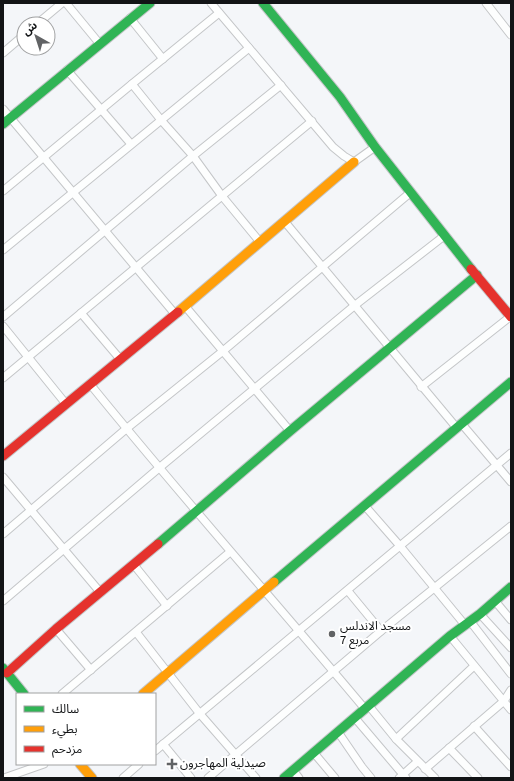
<svg xmlns="http://www.w3.org/2000/svg" width="514" height="781" font-family="Overpass,'Noto Sans Arabic',sans-serif">
  <style>
    .lines { fill: none; stroke-linecap: round; stroke-linejoin: round }
    .street-casing { stroke: #c4c6c8; stroke-width: 9 }
    .fast-casing { stroke: #c4c6c8; stroke-width: 11 }
    .slow-casing { stroke: #c4c6c8; stroke-width: 11 }
    .jam-casing { stroke: #c4c6c8; stroke-width: 11 }
    .street { stroke: #fdfefe; stroke-width: 7 }
    .fast { stroke: #30b455; stroke-width: 9 }
    .slow { stroke: #ff9f0a; stroke-width: 9 }
    .jam { stroke: #e5322d; stroke-width: 9 }
    .poi-dot { fill: #616365; stroke: #fff; stroke-width: 1.5 }
    .labels { text-anchor: middle; dominant-baseline: central; stroke-width: 4; stroke-linejoin: round; paint-order: stroke }
    .poi-label { font-size: 12px; fill: #121416; stroke: #fff; text-anchor: start }
  </style>
  <rect width="100%" height="100%" fill="#f4f6f9"/>
  <g class="lines">
    <defs>
      <g id="street">
        <polyline points="66,3 99,43"/>
        <polyline points="211,3 333,147 344,156 354,162 375,147"/>
        <polyline points="486,3 511,35"/>
        <polyline points="130,18 163,59"/>
        <polyline points="37,24 62,3"/>
        <polyline points="3,53 24,35"/>
        <polyline points="67,70 131,144"/>
        <polyline points="132,84 161,120 193,156 222,196 260,242"/>
        <polyline points="3,109 175,314"/>
        <polyline points="3,191 132,84 219,13"/>
        <polyline points="285,222 456,427"/>
        <polyline points="3,250 249,48"/>
        <polyline points="185,306 290,431"/>
        <polyline points="81,313 120,359"/>
        <polyline points="3,317 193,156 281,85"/>
        <polyline points="3,326 66,404"/>
        <polyline points="3,378 312,121"/>
        <path d="M90 384C179 494 274 600 365 709"/>
        <polyline points="421,387 511,316"/>
        <polyline points="461,423 511,482"/>
        <polyline points="3,477 100,592"/>
        <polyline points="365,506 400,546 465,625"/>
        <polyline points="3,534 126,429 223,351 411,192"/>
        <polyline points="134,565 167,606"/>
        <polyline points="348,591 381,631"/>
        <polyline points="3,601 159,468 354,306 444,236"/>
        <polyline points="495,601 511,620"/>
        <polyline points="480,614 511,648"/>
        <polyline points="470,621 511,674"/>
        <polyline points="56,629 91,670"/>
        <polyline points="136,632 200,714 256,778"/>
        <polyline points="450,636 511,710"/>
        <polyline points="62,694 230,552"/>
        <polyline points="369,706 396,739 435,778"/>
        <polyline points="355,718 406,778"/>
        <polyline points="474,726 511,767"/>
        <polyline points="338,732 362,767 371,778"/>
        <polyline points="396,739 474,666"/>
        <polyline points="163,744 191,778"/>
        <polyline points="449,748 478,778"/>
        <polyline points="155,751 511,453"/>
        <polyline points="314,753 335,778"/>
        <polyline points="425,769 504,701 511,690"/>
        <polyline points="293,770 299,778"/>
        <polyline points="4,778 44,764"/>
        <polyline points="123,778 139,764"/>
        <polyline points="208,778 381,631 511,526"/>
        <polyline points="399,778 417,762"/>
      </g>
      <g id="fast">
        <polyline points="263,3 340,97 375,147 471,269"/>
        <polyline points="3,124 150,3"/>
        <polyline points="158,544 290,431 477,275"/>
        <polyline points="274,582 511,382"/>
        <polyline points="3,668 24,694"/>
        <polyline points="284,778 450,636 480,614 511,587"/>
      </g>
      <g id="slow">
        <polyline points="178,312 354,162"/>
        <polyline points="143,694 274,582"/>
        <polyline points="80,764 92,778"/>
      </g>
      <g id="jam">
        <polyline points="471,269 511,317"/>
        <polyline points="3,456 178,312"/>
        <polyline points="7,673 56,629 158,544"/>
      </g>
    </defs>
    <use href="#street" class="street-casing"/>
    <use href="#fast" class="fast-casing"/>
    <use href="#slow" class="slow-casing"/>
    <use href="#jam" class="jam-casing"/>
    <use href="#street" class="street"/>
    <use href="#fast" class="fast"/>
    <use href="#slow" class="slow"/>
    <use href="#jam" class="jam"/>
  </g>
  <g class="poi-dot">
    <circle cx="332" cy="634" r="4"/>
    <path d="M170 758h4v4h4v4h-4v4h-4v-4h-4v-4h4z"/>
  </g>
  <g class="labels">
    <g class="poi-label">
      <text x="340" y="627">مسجد الاندلس<tspan x="340" dy="14">مربع 7</tspan></text>
      <text x="180" y="764">صيدلية المهاجرون</text>
    </g>
  </g>
  <rect width="514" height="781" fill="none" stroke="#121416" stroke-width="8"/>
  <rect x="16" y="693" width="140" height="72" fill="#ffffff" stroke="#a0a1a2"/>
  <rect x="24" y="706" width="20" height="6" fill="#30b455" stroke="#a0a1a2"/>
  <text x="52" y="713" font-size="12" fill="#121416">سالك</text>
  <rect x="24" y="726" width="20" height="6" fill="#ff9f0a" stroke="#a0a1a2"/>
  <text x="52" y="733" font-size="12" fill="#121416">بطيء</text>
  <rect x="24" y="746" width="20" height="6" fill="#e5322d" stroke="#a0a1a2"/>
  <text x="52" y="753" font-size="12" fill="#121416">مزدحم</text>
  <g transform="translate(36 36) rotate(321)"><circle r="19" fill="#ffffff" stroke="#a0a1a2"/>
  <path d="M0-3L7 15L0 10L-7 15Z" fill="#616365"/>
  <text y="-6" font-size="11" font-weight="bold" text-anchor="middle" fill="#121416">ش</text>
  </g>
</svg>
